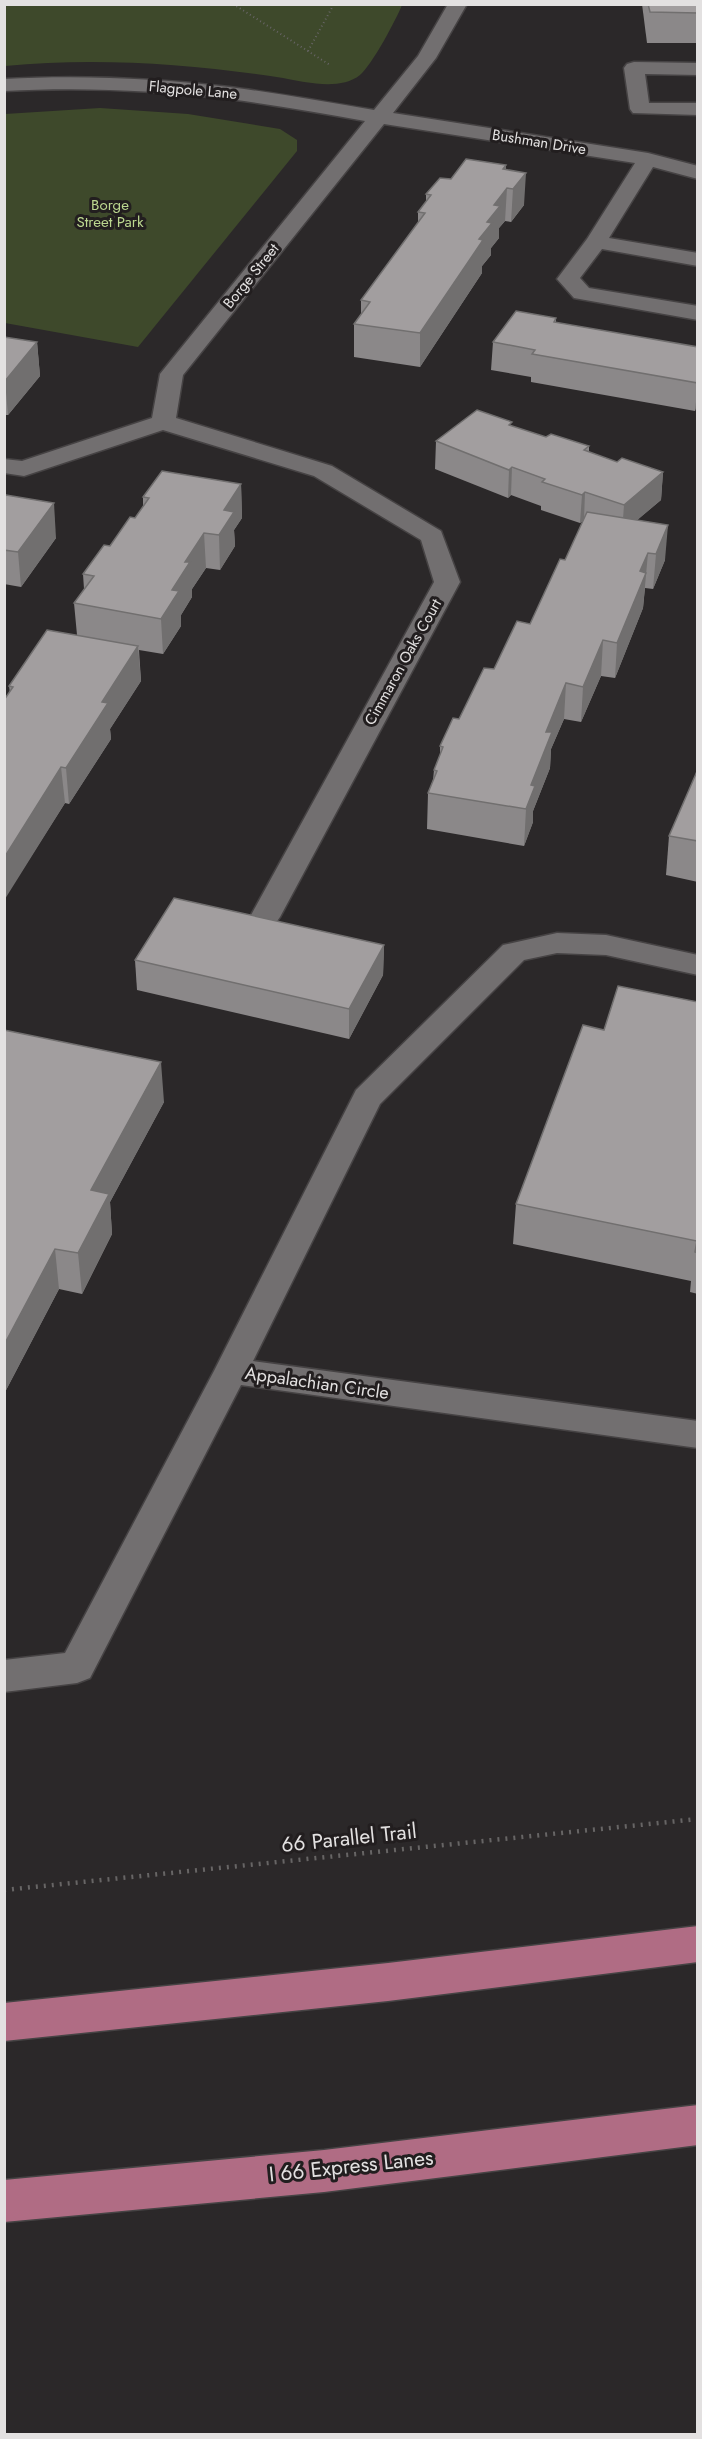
<svg xmlns="http://www.w3.org/2000/svg" width="702" height="2439" font-family="Jost,sans-serif">
  <style>
    .green { fill: #3e492b }
    .lines { fill: none; stroke-linecap: round; stroke-linejoin: round }
    .minor-casing { stroke: #464344; stroke-width: 3 }
    .highway-casing { stroke: #464344; stroke-width: 3 }
    .path-far1 { stroke: #676565; stroke-width: 2; stroke-dasharray: 1 3; stroke-linecap: butt }
    .path { stroke: #676565; stroke-width: 4.5; stroke-dasharray: 2 6; stroke-linecap: butt }
    .minor { fill: #726f70; fill-rule: evenodd }
    .highway { fill: #b06c84; fill-rule: evenodd }
    .wall { fill: #8b8889 }
    .shaded-wall { fill: #716f6f }
    .building { fill: #a29e9f; stroke: #716f6f; stroke-width: 1.5 }
    .labels { text-anchor: middle; dominant-baseline: central; stroke-width: 6; stroke-linejoin: round; paint-order: stroke }
    .far-street-label { font-size: 15px; fill: #e3e1e1; stroke: #221e1f }
    .far-park-label { font-size: 15px; fill: #bbd78f; stroke: #221e1f }
    .street-label { font-size: 18px; fill: #e3e1e1; stroke: #221e1f }
    .near-street-label { font-size: 21px; fill: #e3e1e1; stroke: #221e1f }
  </style>
  <rect width="100%" height="100%" fill="#2b2829"/>
  <g class="green">
    <path d="M4 5 5 4 402 5C396 20 372 65 360 75 340 91 305 82 283 78 192 64 97 57 5 66Z"/>
    <polygon points="100,108 188,114 280,129 297,140 297,151 138,347 5,323 5,114"/>
  </g>
  <g class="lines">
    <defs>
      <g id="minor">
        <path d="M448 4H467L436 58 393 113 648 153 698 166V179L653 167 609 238 698 253V266L602 249 580 278 589 288 698 306V320L574 298 557 279 587 239 635 163 384 124 183 375 176 418 332 466 441 531 460 582 280 917 275 924 265 926 255 924 250 917 434 582 421 540 314 476 163 430 24 476 4 473V459L22 461 152 418 160 374 164 369 365 121C320 113 274 105 229 99 154 90 79 87 4 91V79C79 75 154 78 229 87 277 93 325 102 374 110L418 56Z"/>
        <polygon points="634,62 698,63 698,75 645,74 649,103 698,103 698,115 633,113 630,109 624,68 627,64"/>
        <polygon points="557,933 606,935 698,955 698,975 606,955 557,953 524,960 380,1104 253,1361 698,1421 698,1448 241,1385 90,1678 77,1683 4,1692 4,1660 65,1653 214,1371 356,1090 503,945"/>
      </g>
      <g id="highway">
        <polygon points="698,1926 698,1962 388,2001 4,2041 4,2003 388,1963"/>
        <polygon points="698,2105 698,2145 324,2192 4,2222 4,2180 324,2150"/>
      </g>
    </defs>
    <use href="#minor" class="minor-casing"/>
    <use href="#highway" class="highway-casing"/>
    <g class="path-far1">
      <polyline points="233,4 330,65"/>
      <polyline points="308,51 334,4"/>
    </g>
    <polyline class="path" points="4,1890 698,1819"/>
    <use href="#minor" class="minor"/>
    <use href="#highway" class="highway"/>
  </g>
  <g class="wall">
    <polygon points="642,4 698,4 698,43 647,43"/>
    <polygon points="506,165 506,170 524,205 511,222 505,221 499,228 499,238 491,248 491,255 482,266 482,273 420,367 354,357 354,324 361,314 361,300 418,223 418,212 426,202 426,194 451,179"/>
    <polygon points="556,318 556,323 698,347 698,408 696,408 695,411 531,382 531,377 491,370 493,342"/>
    <polygon points="4,337 37,342 40,376 8,415 4,415"/>
    <polygon points="512,426 546,437 589,446 589,452 617,462 663,472 661,500 637,520 665,560 653,589 645,588 643,608 615,678 601,676 581,722 564,719 551,749 550,768 533,811 533,822 524,846 427,829 428,793 433,780 434,770 440,756 440,746 494,669 530,624 565,560 583,521 580,523 541,510 541,506 511,495 508,498 435,469 436,441"/>
    <polygon points="241,484 242,518 234,530 235,546 220,570 206,568 192,589 192,597 181,615 181,626 163,654 139,650 141,681 110,729 111,739 69,804 65,803 4,899 4,700 10,693 9,686 77,635 74,603 84,589 83,574 135,518 143,507 143,497"/>
    <polygon points="4,498 56,538 21,587 4,584"/>
    <polygon points="698,769 698,882 666,875 669,836"/>
    <polygon points="384,945 383,975 349,1039 137,990 135,960"/>
    <polygon points="698,1002 698,1294 690,1292 691,1281 513,1244 516,1204 604,1030"/>
    <polygon points="4,1030 164,1102 110,1202 112,1234 82,1294 59,1289 4,1394"/>
  </g>
  <g class="shaded-wall">
    <polygon points="506,165 505,190 507,188 505,221 499,228 499,238 491,248 491,255 482,266 482,273 420,367 420,333 479,239 487,222 494,205 503,169"/>
    <polygon points="526,173 524,205 511,222 513,189"/>
    <polygon points="37,342 40,376 8,415 5,381"/>
    <polygon points="698,384 698,395 696,408 695,411"/>
    <polygon points="512,467 511,495 508,498 509,470"/>
    <polygon points="663,472 661,500 622,533 624,505"/>
    <polygon points="241,484 242,518 234,530 235,546 220,570 219,535 224,510"/>
    <polygon points="585,492 584,520 580,523 582,495"/>
    <polygon points="54,503 56,538 21,587 18,552"/>
    <polygon points="668,525 665,560 653,589 656,554"/>
    <polygon points="204,533 206,568 192,589 192,597 181,615 181,626 163,654 161,619 172,590 185,562"/>
    <polygon points="648,553 643,608 615,678 617,643 640,571"/>
    <polygon points="603,640 601,676 581,722 583,687"/>
    <polygon points="138,646 141,681 110,729 111,739 69,804 66,768 102,702"/>
    <polygon points="566,683 564,719 551,749 550,768 533,811 533,822 524,846 526,809 531,785 546,732"/>
    <polygon points="61,767 65,803 5,899 4,858"/>
    <polygon points="384,945 383,975 349,1039 349,1009"/>
    <polygon points="161,1062 164,1102 110,1202 112,1234 82,1294 78,1253 91,1190"/>
    <polygon points="55,1249 59,1289 4,1394 4,1345"/>
  </g>
  <g class="building">
    <polygon points="648,4 698,4 698,13 650,12"/>
    <polygon points="466,159 506,165 503,169 526,173 513,189 507,188 494,205 500,206 487,222 492,223 479,239 483,240 420,333 354,324 370,302 361,300 425,213 418,212 431,195 426,194 440,178 451,179"/>
    <polygon points="516,311 556,318 554,322 698,347 698,383 532,354 535,350 493,342"/>
    <polygon points="4,337 37,342 5,381 4,381"/>
    <polygon points="477,410 512,422 509,425 546,437 551,434 589,446 584,450 617,462 622,458 663,472 624,505 585,492 582,495 542,482 545,479 512,467 509,470 436,441"/>
    <polygon points="162,471 241,484 224,510 234,512 219,535 204,533 185,562 190,562 172,590 179,591 161,619 74,603 94,576 83,574 104,545 110,546 130,517 135,518 149,498 143,497"/>
    <polygon points="6,495 54,503 18,552 4,550 4,498"/>
    <polygon points="587,512 668,525 656,554 648,553 640,571 646,573 617,643 603,640 583,687 566,683 546,732 552,732 531,785 535,786 526,809 428,793 437,771 434,770 443,747 440,746 453,718 459,719 484,668 494,669 517,621 530,624 560,559 565,560"/>
    <polygon points="47,630 138,646 102,702 108,703 66,768 61,767 4,858 4,700 13,687 9,686"/>
    <polygon points="698,769 698,841 669,836"/>
    <polygon points="174,898 384,945 349,1009 135,960"/>
    <polygon points="618,986 698,1002 698,1253 695,1252 697,1241 516,1204 583,1025 604,1030"/>
    <polygon points="4,1030 161,1062 91,1190 109,1194 78,1253 55,1249 4,1345"/>
  </g>
  <g class="labels">
    <g class="far-street-label">
      <text transform="translate(193 90) rotate(5)">Flagpole Lane</text>
      <text transform="translate(539 142) rotate(9)">Bushman Drive</text>
      <text transform="translate(251 276) rotate(-51)">Borge Street</text>
      <text transform="translate(403 662) rotate(-61)">Cimmaron Oaks Court</text>
    </g>
    <g class="far-park-label">
      <text x="110" y="205">Borge<tspan x="110" dy="17">Street Park</tspan></text>
    </g>
    <g class="street-label">
      <text transform="translate(317 1383) rotate(8)">Appalachian Circle</text>
    </g>
    <g class="near-street-label">
      <text transform="translate(349 1838) rotate(-6)">66 Parallel Trail</text>
      <text transform="translate(351 2166) rotate(-6)">I 66 Express Lanes</text>
    </g>
  </g>
  <rect width="702" height="2439" fill="none" stroke="#e3e1e1" stroke-width="12"/>
</svg>
